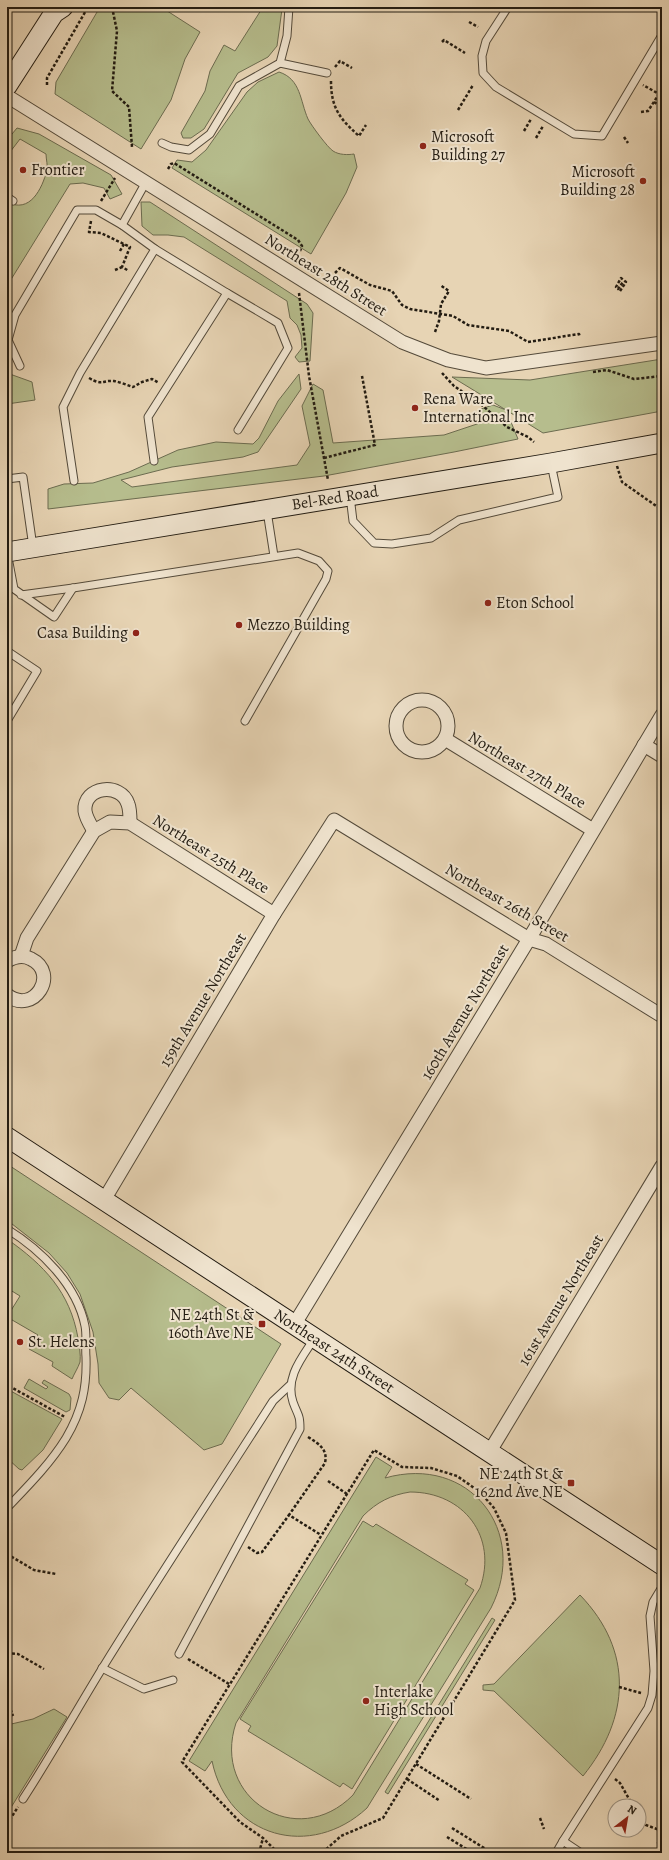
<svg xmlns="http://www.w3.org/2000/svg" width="669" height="1860" font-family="Alegreya,serif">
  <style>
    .green { fill: #b6bd8d; stroke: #6c6c50; fill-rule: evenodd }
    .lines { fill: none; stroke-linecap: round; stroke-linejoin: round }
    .service-casing { stroke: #544a3a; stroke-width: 9 }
    .minor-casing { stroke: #544a3a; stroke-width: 15 }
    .secondary-casing { stroke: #231c12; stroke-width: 21 }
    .path { stroke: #231c12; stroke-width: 2.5; stroke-dasharray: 3 2; stroke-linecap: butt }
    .service { stroke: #efe3ce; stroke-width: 7 }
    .minor { stroke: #efe3ce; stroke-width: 13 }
    .secondary { stroke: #efe3ce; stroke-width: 19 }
    .poi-dot { fill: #8f2418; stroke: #efe3ce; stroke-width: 1.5 }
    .labels { text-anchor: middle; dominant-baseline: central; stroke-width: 4; stroke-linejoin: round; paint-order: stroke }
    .poi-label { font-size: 16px; fill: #231c12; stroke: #efe3ce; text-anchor: start }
    .street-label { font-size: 16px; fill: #231c12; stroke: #efe3ce }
  </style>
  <rect width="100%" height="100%" fill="#e7d4b4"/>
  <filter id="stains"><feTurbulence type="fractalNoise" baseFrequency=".005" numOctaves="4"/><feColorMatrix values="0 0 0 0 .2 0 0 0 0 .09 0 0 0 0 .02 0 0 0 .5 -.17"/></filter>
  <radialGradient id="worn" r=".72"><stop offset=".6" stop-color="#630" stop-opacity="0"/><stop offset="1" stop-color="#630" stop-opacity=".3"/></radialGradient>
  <g class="green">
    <polygon points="100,7 161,7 200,32 185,59 171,100 141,149 55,94 56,82"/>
    <polygon points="263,7 279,7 282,9 277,46 268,57 238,73 204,129 191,138 183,138 181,133 205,91 210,71 224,45 235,51"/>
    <path d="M279 72C301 79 300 101 308 119 311 125 328 148 333 151 339 155 348 155 354 154L357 167 346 193 311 254 172 168 177 160 192 162 206 150 247 92 258 82Z"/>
    <path d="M17 128 39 134 111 175 122 194 110 199 104 188 83 183 70 184 7 286V251L8 248 7 247V202C30 214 42 189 47 170 48 166 46 159 46 154L20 139 7 156V140Z"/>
    <polygon points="141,202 150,202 307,304 313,313 310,361 299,362 295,357 302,348 301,335 297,325 290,318 287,301 184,237 168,235 153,235 142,226"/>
    <polygon points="662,359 662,411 543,433 506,410 518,439 454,452 324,476 48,509 48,489 64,484 93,483 129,472 178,450 216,442 253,444 259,438 278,401 299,374 301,389 258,452 243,457 172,467 121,480 132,487 297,465 310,445 302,406 313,384 323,390 333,443 444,435 480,423 481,409 493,405 506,410 452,377 530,380"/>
    <polygon points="7,373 32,382 35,400 7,404"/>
    <polygon points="7,1164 281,1344 222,1444 204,1450 131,1388 119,1400 109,1398 99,1383 98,1364 93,1332 80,1294 67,1273 49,1253 7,1220"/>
    <path d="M7 1239C44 1265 70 1292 78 1338 79 1345 81 1355 80 1362 78 1368 74 1374 72 1379L52 1366 53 1362 29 1349 38 1335 7 1317 20 1296 7 1288Z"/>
    <polygon points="29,1379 46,1389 48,1387 42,1383 44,1380 69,1394 71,1398 70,1410 66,1412 24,1388"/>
    <polygon points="7,1389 62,1419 43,1450 22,1470 19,1469 7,1458"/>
    <path d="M376 1457 392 1467 385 1478C469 1454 530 1531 491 1608L367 1808C311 1860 228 1838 212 1761L205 1771 189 1761ZM410 1492C464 1492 498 1537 480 1588L353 1795C297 1852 211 1798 236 1723L363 1516C377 1502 391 1495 410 1492Z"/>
    <polygon points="363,1521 373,1527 376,1524 468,1580 465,1584 474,1590 352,1789 343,1783 340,1787 248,1731 251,1726 240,1719"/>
    <path d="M580 1595C634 1651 630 1718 583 1776L494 1691 483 1690V1685L494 1684Z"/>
    <polygon points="492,1618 495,1620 388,1794 385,1792"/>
    <polygon points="54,1709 67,1717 7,1814 7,1725 33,1719"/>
  </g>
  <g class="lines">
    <defs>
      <g id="service">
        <polyline points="508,7 486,41 482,56 483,73 496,87 574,134 602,136 662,35"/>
        <polyline points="280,63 327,73"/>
        <polyline points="162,143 171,147 189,150 210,134 239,86 280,63 287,36 289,7"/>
        <polyline points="7,197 13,201"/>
        <polyline points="122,225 146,182"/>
        <polyline points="227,293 278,323 288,348 238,430"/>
        <polyline points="20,366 8,340 15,315 77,210 96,210 122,225 155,249 80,373 63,407 74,481"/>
        <polyline points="154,461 148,417 227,293 155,249"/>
        <polyline points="7,479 23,477 33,547"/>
        <polyline points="350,496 353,521 374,543 392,544 431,538 459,520 558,497 551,464"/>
        <polyline points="267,511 274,556"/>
        <polyline points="7,552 14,589 54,617 73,588"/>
        <polyline points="21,595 73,588 298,553 319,561 328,571 326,579 245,721"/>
        <polyline points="7,651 37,671 7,721"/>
        <path d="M7 1229C41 1250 77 1285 85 1326 87 1336 85 1347 86 1357 87 1387 82 1411 66 1438 50 1464 28 1486 7 1508"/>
        <path d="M179 1654 300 1429C300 1414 298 1416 293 1402 285 1378 301 1359 314 1339"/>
        <polyline points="102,1668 144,1689 173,1680"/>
        <path d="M23 1799C51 1756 76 1711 103 1667 158 1578 216 1490 273 1401L290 1385"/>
        <polyline points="556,1853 563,1841"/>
        <polyline points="581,1853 563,1841 648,1708 652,1695 654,1671 650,1616 653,1602 662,1587"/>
      </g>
      <g id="minor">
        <polyline points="7,96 402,342 448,360 486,368 662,343"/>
        <circle cx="422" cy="726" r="26"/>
        <polyline points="445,739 593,830"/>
        <polyline points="644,745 662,756"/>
        <path d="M94 831C90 824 86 818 85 811 83 786 121 782 128 804 130 809 130 817 130 823"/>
        <polyline points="21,956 27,938 94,831 110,822 130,823 274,914"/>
        <path d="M7 961C14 957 22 954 31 959 60 973 34 1016 7 995"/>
        <polyline points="104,1200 274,914 334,820 529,939 546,944 662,1016"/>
        <polyline points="294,1325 529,939 662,715"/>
        <polyline points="490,1451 662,1166"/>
      </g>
      <g id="secondary">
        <polyline points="7,86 54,13 63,7"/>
        <polyline points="7,552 551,463 662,443"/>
        <polyline points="7,1137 662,1565"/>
      </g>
    </defs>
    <use href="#service" class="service-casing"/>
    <use href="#minor" class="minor-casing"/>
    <use href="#secondary" class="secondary-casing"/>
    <g class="path">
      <polyline points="112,7 117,31 112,91 129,107 132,147"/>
      <polyline points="469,22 478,27"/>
      <polyline points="442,42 444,40 465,53"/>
      <polyline points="335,67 340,61 352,68"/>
      <path d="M331 81C331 108 340 119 359 136L366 125"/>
      <polyline points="47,85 47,78 88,7"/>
      <polyline points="654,102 662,107"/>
      <polyline points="458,110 473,85"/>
      <polyline points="641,112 648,111 659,94 643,85"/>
      <polyline points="524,131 531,119"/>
      <polyline points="624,137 628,143"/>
      <polyline points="536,138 543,126"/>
      <polyline points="168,169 171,164 174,163 298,240 302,246 300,251"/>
      <polyline points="101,201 115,178"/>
      <polyline points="91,221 89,232 101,233 130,247 122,267 129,271"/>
      <polyline points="120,251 124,244"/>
      <polyline points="115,270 122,267"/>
      <polyline points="335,273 340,268 370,285 392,291 402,305 410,309 453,316 468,325 509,331 528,342 579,334 580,337"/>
      <polyline points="620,291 626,282 621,278 616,287 618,289 623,282"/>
      <polyline points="299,293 309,376 328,480"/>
      <polyline points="435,332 439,321 441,304 449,291 440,285"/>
      <polyline points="593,372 607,370 634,379 662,376"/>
      <polyline points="442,373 454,386 483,406 507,427 528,437 534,442"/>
      <path d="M89 378C103 386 102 380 114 381 120 382 127 385 133 387L142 382 152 379 159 383"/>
      <polyline points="324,458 375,445 362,376"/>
      <polyline points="617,466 622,482 662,510"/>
      <polyline points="9,1386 65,1417"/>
      <path d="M308 1437C319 1444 328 1449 325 1463L289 1515 321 1535"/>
      <polyline points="328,1481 347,1494"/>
      <polyline points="248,1547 257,1553 262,1552 289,1515"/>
      <polyline points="7,1554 34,1570 56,1574"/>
      <polyline points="7,1653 18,1654 44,1669"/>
      <polyline points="188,1659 229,1684"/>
      <polyline points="619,1687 641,1693"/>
      <polyline points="7,1700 13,1716"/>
      <polyline points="416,1764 471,1799"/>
      <polyline points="407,1779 440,1801"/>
      <polyline points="615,1779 620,1783 633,1806"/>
      <polyline points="639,1817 646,1825 662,1831"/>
      <polyline points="540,1818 544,1829"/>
      <polyline points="7,1824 18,1807"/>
      <polyline points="452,1828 492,1853"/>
      <polyline points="447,1837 473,1853"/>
      <polyline points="259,1853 263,1838"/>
      <polyline points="278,1853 263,1838 240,1822 182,1762 374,1450 402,1467 431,1468 457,1476 480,1492 494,1508 506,1533 515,1600 383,1818 341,1836 322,1853"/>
      <polyline points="659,1853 658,1843 662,1833"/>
    </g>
    <use href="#service" class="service"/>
    <use href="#minor" class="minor"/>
    <use href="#secondary" class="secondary"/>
  </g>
  <g class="poi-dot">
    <circle cx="423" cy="146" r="4"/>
    <circle cx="23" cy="170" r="4"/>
    <circle cx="643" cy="181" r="4"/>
    <circle cx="415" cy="408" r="4"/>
    <circle cx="488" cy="603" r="4"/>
    <circle cx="239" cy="625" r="4"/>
    <circle cx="136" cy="633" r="4"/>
    <rect x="258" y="1320" width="8" height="8" rx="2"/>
    <circle cx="20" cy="1342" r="4"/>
    <rect x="567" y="1479" width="8" height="8" rx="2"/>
    <circle cx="366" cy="1701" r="4"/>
  </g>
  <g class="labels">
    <g class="poi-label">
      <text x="431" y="137">Microsoft<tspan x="431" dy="18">Building 27</tspan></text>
      <text x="31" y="170">Frontier</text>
      <text x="635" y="172" text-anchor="end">Microsoft<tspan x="635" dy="18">Building 28</tspan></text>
      <text x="423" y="399">Rena Ware<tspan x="423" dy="18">International Inc</tspan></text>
      <text x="496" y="603">Eton School</text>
      <text x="247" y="625">Mezzo Building</text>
      <text x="128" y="633" text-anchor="end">Casa Building</text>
      <text x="254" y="1315" text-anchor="end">NE 24th St &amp;<tspan x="254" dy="18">160th Ave NE</tspan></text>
      <text x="28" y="1342">St. Helens</text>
      <text x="563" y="1474" text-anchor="end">NE 24th St &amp;<tspan x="563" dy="18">162nd Ave NE</tspan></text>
      <text x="374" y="1692">Interlake<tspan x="374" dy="18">High School</tspan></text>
    </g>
    <g class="street-label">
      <text transform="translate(326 275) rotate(32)">Northeast 28th Street</text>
      <text transform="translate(335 498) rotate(-9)">Bel-Red Road</text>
      <text transform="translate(527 770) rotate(31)">Northeast 27th Place</text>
      <text transform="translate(211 854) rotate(32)">Northeast 25th Place</text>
      <text transform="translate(507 903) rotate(30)">Northeast 26th Street</text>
      <text transform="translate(203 1000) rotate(-59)">159th Avenue Northeast</text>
      <text transform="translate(465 1012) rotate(-59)">160th Avenue Northeast</text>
      <text transform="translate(561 1300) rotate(-59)">161st Avenue Northeast</text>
      <text transform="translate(334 1351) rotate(33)">Northeast 24th Street</text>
    </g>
  </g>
  <rect width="669" height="1860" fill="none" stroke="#e7d4b4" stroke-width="24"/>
  <rect x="8" y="8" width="653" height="1844" fill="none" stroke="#231c12" stroke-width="2"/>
  <rect x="12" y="12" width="645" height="1836" fill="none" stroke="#231c12"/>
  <g transform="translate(627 1818) rotate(31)"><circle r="19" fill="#efe3ce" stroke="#9d9383"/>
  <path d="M0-3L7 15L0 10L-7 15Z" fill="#8f2418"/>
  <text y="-6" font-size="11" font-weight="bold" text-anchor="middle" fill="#231c12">N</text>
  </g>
  <rect width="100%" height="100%" filter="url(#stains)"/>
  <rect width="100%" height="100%" fill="url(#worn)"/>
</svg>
